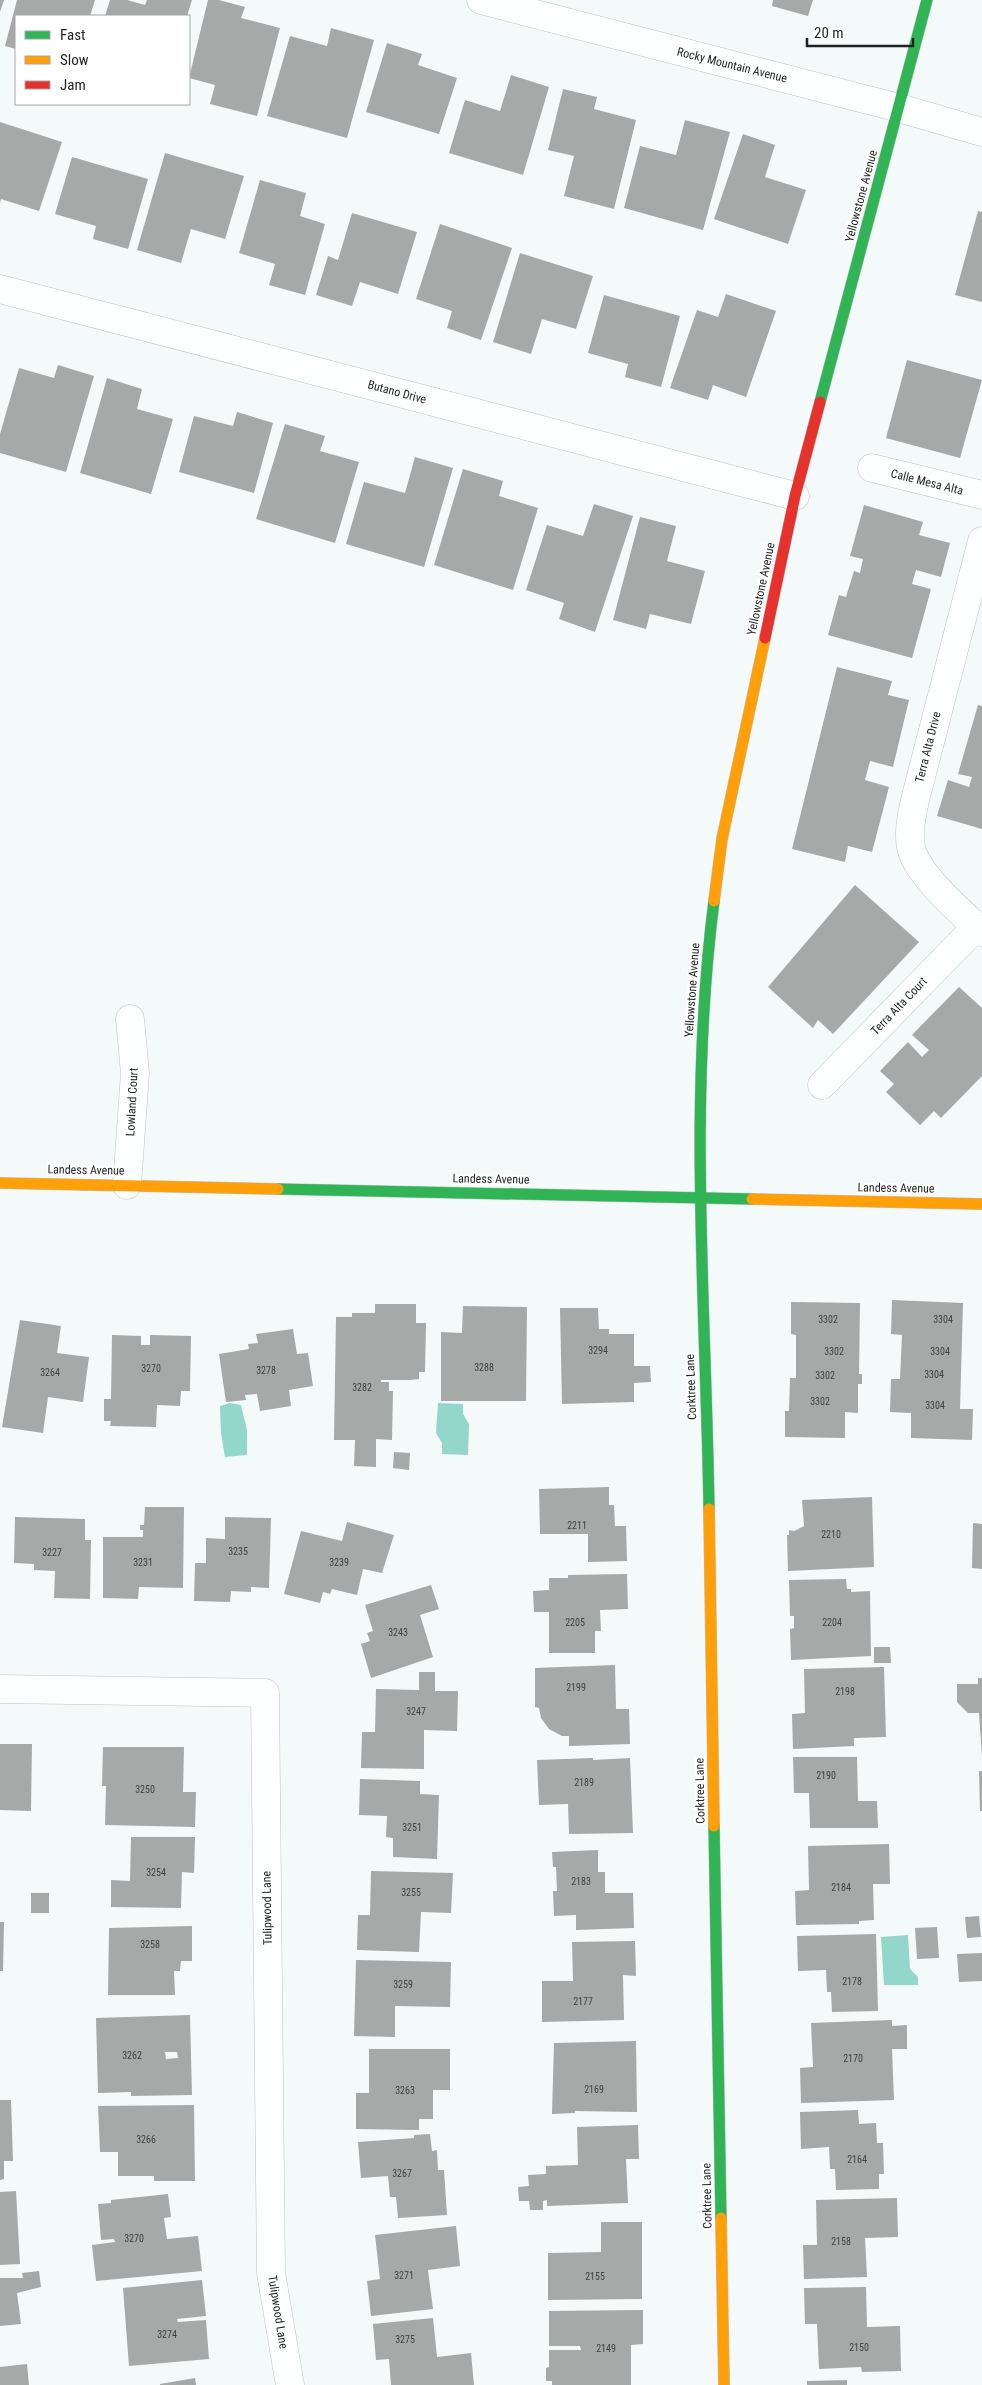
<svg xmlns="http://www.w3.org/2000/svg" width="982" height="2385" font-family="'Roboto Condensed',sans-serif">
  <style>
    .water { fill: #93d6ca }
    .building { fill: #a5a9a8; fill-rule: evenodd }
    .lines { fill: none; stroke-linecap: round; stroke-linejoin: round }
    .street-casing { stroke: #bec3c2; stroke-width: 29 }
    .fast-casing { stroke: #bec3c2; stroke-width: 12 }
    .slow-casing { stroke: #bec3c2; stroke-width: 12 }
    .jam-casing { stroke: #bec3c2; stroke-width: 12 }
    .street { stroke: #fdfefe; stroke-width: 28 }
    .fast { stroke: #30b455; stroke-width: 11 }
    .slow { stroke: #ff9f0a; stroke-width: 11 }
    .jam { stroke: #e5322d; stroke-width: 11 }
    .labels { text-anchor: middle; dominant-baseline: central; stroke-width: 5; stroke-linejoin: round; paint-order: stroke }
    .number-label { font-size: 10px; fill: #404343 }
    .street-label { font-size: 12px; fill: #1e2121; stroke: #fff }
  </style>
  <rect width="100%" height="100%" fill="#f4faf9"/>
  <g class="water">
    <polygon points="230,1403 241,1405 247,1430 247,1455 225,1457 221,1433 220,1406"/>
    <polygon points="438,1403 463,1404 463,1414 469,1424 468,1455 442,1454 442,1443 436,1433"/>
    <polygon points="908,1935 910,1969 918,1977 918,1985 884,1985 881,1937"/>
  </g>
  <g class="building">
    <polygon points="0,0 4,0 0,12"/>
    <polygon points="17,0 95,0 90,16 16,16 16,49 5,46"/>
    <polygon points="110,0 127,0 145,5 147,0 192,0 187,16 105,16"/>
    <polygon points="208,0 219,0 245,7 241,18 280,28 257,116 210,104 215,85 189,78"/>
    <polygon points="773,0 813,0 808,16 772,6"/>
    <polygon points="331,28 374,40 347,138 267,116 290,36 327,46"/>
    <polygon points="387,43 422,54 418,65 457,78 439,134 366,112"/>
    <polygon points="511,75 549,87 523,175 449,153 465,100 500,111"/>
    <polygon points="563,89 597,97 594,109 636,120 614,209 564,196 574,156 548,150"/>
    <polygon points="685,120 730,132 703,230 624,208 640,146 676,155"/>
    <polygon points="0,122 62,142 39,211 1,199 0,203"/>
    <polygon points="743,134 775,145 765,177 806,190 788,244 714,219"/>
    <polygon points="165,153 244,176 225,239 191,229 181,263 137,250"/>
    <polygon points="72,157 148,179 128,249 93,239 96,226 55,214"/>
    <polygon points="260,180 306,193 300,216 325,224 305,295 269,285 275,264 239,253"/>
    <polygon points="978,211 982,212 982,302 955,295"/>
    <polygon points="352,213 417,232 398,294 360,282 352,306 316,295 328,256 338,260"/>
    <polygon points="440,224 512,248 481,340 447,328 452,311 416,299"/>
    <polygon points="520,253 593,276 576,329 542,319 531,354 493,342"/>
    <polygon points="726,294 776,311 746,397 713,385 708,400 670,388 697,310 718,317"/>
    <polygon points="604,295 680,316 661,387 625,377 628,364 588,353"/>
    <polygon points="907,360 982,380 960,458 886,438"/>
    <polygon points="58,365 94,376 66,472 0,453 0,434 19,368 54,378"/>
    <polygon points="107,378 142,389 137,409 173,419 151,494 80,473"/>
    <polygon points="237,412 273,423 254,493 179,472 194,416 233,426"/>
    <polygon points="285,424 325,436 320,451 359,462 335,543 256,519"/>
    <polygon points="415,457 453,468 424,567 346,544 364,482 405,493"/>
    <polygon points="463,469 503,481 499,496 538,508 513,590 434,565"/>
    <polygon points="594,504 633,516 595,632 559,619 564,603 526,590 547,525 583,536"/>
    <polygon points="864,505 923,522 919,535 950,543 941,577 916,570 912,584 931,589 912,658 828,635 839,595 846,597 854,571 860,573 863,559 850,556"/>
    <polygon points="640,517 676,526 667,561 705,571 691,624 650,614 646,629 613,620"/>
    <polygon points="837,667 892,681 888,695 909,700 893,767 870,761 865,780 889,787 872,852 848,846 845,862 792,849"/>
    <polygon points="978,705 982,706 982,829 937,816 948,780 969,787 972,777 958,774"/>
    <polygon points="855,885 919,942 833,1034 818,1020 813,1028 768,987"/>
    <polygon points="959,987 982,1008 982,1076 941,1118 934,1111 920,1125 886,1092 894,1084 880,1071 908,1042 922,1057 929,1050 912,1035"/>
    <polygon points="892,1300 963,1303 960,1409 973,1409 972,1440 911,1438 911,1413 890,1412 891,1379 900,1379 902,1335 891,1334"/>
    <polygon points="791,1302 860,1303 859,1374 862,1374 862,1384 858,1384 858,1413 845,1412 845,1438 785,1437 785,1411 789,1411 790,1378 796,1378 796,1335 791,1334"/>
    <polygon points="375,1304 416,1304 416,1323 426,1323 425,1372 419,1372 419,1379 411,1380 381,1380 381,1382 389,1382 389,1391 393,1391 392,1440 376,1439 376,1467 354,1466 355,1440 334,1440 336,1317 352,1317 352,1313 375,1313"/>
    <polygon points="463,1306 527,1307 526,1401 441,1401 441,1332 462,1333"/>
    <polygon points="560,1308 598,1308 599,1329 609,1329 609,1334 634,1334 634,1366 650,1366 651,1382 634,1383 634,1402 562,1404"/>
    <polygon points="20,1320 61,1326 57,1353 89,1357 83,1402 48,1397 43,1433 2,1427"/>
    <polygon points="293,1329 297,1354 308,1353 313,1386 289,1390 291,1406 260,1411 257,1394 245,1395 246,1400 226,1402 219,1354 249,1349 248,1344 258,1343 256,1334"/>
    <polygon points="112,1335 141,1336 141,1345 150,1345 150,1335 191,1336 190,1391 181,1391 180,1406 157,1405 156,1427 110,1426 111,1421 104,1421 104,1399 111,1399"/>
    <polygon points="394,1452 410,1453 409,1470 393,1468"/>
    <polygon points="609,1487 609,1505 614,1505 615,1526 626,1526 627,1561 588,1562 588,1534 540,1534 539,1489"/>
    <polygon points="872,1497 874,1567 788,1571 787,1535 789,1535 789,1530 794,1531 804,1526 802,1500"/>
    <polygon points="145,1507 184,1507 183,1588 139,1587 138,1599 103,1598 103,1537 143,1537 143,1530 140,1530 140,1525 144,1525"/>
    <polygon points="15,1517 85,1519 85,1540 91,1540 90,1599 54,1598 55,1571 34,1570 34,1564 14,1563"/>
    <polygon points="225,1517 271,1518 269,1588 251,1587 251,1592 231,1591 230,1602 194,1601 195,1563 206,1563 206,1538 225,1539"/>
    <polygon points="347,1522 394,1535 382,1573 363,1569 357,1595 332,1589 330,1594 323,1592 320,1603 284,1594 301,1531 342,1541"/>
    <polygon points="973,1523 982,1524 982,1569 972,1568"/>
    <polygon points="627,1574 628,1609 600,1610 601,1631 595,1631 595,1653 549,1653 549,1612 534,1612 533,1591 549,1590 549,1578 568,1578 568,1575"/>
    <polygon points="846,1579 847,1589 851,1589 851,1592 870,1591 871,1656 791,1660 790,1629 794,1628 794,1616 790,1616 789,1580"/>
    <polygon points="431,1585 439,1609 420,1615 433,1657 371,1678 361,1644 370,1641 367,1633 373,1631 365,1605"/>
    <polygon points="874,1647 890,1647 891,1663 874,1663"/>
    <polygon points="615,1665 616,1709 629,1709 630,1744 569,1746 569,1736 562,1736 549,1729 541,1718 539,1708 535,1707 535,1668"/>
    <polygon points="884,1667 886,1737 854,1738 854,1746 793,1749 792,1714 805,1713 804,1669"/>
    <polygon points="419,1672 435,1672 435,1691 458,1691 457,1731 424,1730 424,1769 361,1768 362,1732 375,1732 376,1689 419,1690"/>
    <polygon points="978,1678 982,1678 982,1757 979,1713 968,1713 957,1702 957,1684 978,1684"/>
    <polygon points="0,1744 32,1744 31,1811 0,1810"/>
    <polygon points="103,1747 184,1747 183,1792 196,1792 195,1827 105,1825 106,1786 102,1786"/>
    <polygon points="793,1757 857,1757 858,1801 877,1801 878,1828 810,1828 809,1793 794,1793"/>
    <polygon points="593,1758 593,1760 630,1758 633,1833 569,1834 568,1804 539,1805 537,1760"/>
    <polygon points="979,1771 982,1771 982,1811 980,1811"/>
    <polygon points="360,1779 420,1781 420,1794 439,1795 437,1859 393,1857 393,1838 386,1837 387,1816 359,1815"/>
    <polygon points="131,1837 195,1837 194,1873 182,1872 181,1908 111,1907 111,1880 130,1881"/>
    <polygon points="889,1844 890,1884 873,1884 874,1920 859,1921 859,1924 796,1925 795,1891 809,1890 808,1846"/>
    <polygon points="598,1850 598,1872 605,1872 605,1893 633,1893 634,1928 576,1930 576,1915 554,1916 553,1891 557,1891 556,1867 553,1867 552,1852"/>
    <polygon points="371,1871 453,1873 451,1913 421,1912 419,1952 357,1950 358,1915 370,1915"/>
    <rect x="31" y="1893" width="18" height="20"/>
    <polygon points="979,1916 981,1937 967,1938 965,1917"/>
    <polygon points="0,1922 4,1922 3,1971 0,1971"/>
    <polygon points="192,1926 192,1961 181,1961 180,1971 174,1971 175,1995 108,1995 109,1928"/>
    <polygon points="937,1927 939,1958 917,1959 915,1928"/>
    <polygon points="876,1934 878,2011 832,2012 831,1992 827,1992 826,1970 798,1971 797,1936"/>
    <polygon points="635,1941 636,1976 623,1975 624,2020 542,2022 542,1981 573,1981 572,1942"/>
    <polygon points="982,1953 982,1981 959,1982 957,1954"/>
    <polygon points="356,1960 451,1962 450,2007 395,2006 395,2037 354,2036"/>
    <path d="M190 2015 192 2095 131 2096V2092L98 2093 96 2018ZM165 2052H177L178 2058 166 2059Z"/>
    <polygon points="892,2020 892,2026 907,2025 907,2049 892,2049 894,2100 801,2103 800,2068 813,2067 811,2023"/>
    <polygon points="636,2041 637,2112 575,2111 575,2113 552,2114 554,2043"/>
    <polygon points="369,2049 450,2049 450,2090 433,2090 433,2119 419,2119 419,2130 356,2129 356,2093 369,2093"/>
    <polygon points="0,2100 11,2100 13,2161 4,2161 4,2179 0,2180"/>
    <polygon points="194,2105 195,2181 154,2181 154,2176 118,2176 118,2152 100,2152 98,2106"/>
    <polygon points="858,2110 859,2124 876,2123 877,2143 883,2143 884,2174 879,2174 879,2189 836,2190 835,2169 830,2169 829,2147 801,2149 800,2112"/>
    <polygon points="638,2125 639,2159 626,2159 628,2203 547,2206 547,2200 543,2201 543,2210 530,2210 529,2201 519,2201 518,2187 529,2186 528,2175 546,2174 546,2166 578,2165 577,2127"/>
    <polygon points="430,2134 432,2151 437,2150 438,2170 444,2170 447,2215 398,2218 396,2197 390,2197 388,2176 361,2178 358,2142 414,2138 414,2135"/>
    <polygon points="16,2191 20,2264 0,2265 0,2192"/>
    <polygon points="168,2194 171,2217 164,2218 167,2239 198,2236 202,2271 96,2281 92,2245 115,2242 114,2239 101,2240 98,2204 111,2203 111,2200"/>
    <polygon points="897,2198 898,2237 865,2238 867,2277 804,2279 803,2245 817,2245 816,2200"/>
    <polygon points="601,2222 642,2222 642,2299 548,2300 548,2253 601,2252"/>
    <polygon points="456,2226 460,2266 428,2270 433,2309 371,2316 367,2281 380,2279 375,2235"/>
    <polygon points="39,2271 41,2287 17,2293 21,2324 0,2326 0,2278 23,2278 22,2273"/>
    <polygon points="202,2280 206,2316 177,2319 178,2322 206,2320 209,2359 129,2366 123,2288"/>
    <polygon points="866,2287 867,2327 900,2326 901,2371 862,2372 861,2367 819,2369 817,2324 805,2324 804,2288"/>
    <polygon points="643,2310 643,2344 631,2345 631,2385 552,2385 552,2381 546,2381 546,2368 549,2367 549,2350 581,2350 580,2346 549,2346 549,2311"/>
    <polygon points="433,2318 437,2357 471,2353 474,2385 391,2385 389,2359 376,2360 373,2324"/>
    <polygon points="27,2364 29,2385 0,2385 0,2367"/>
    <polygon points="195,2378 196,2385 160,2385 160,2384"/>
    <polygon points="847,2380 847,2385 807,2385 807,2381"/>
  </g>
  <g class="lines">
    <defs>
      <g id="street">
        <polyline points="481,0 899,108 982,132"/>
        <polyline points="0,289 795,496"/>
        <polyline points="872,468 982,495"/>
        <path d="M982 541 915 800C912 815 908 831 911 847 916 874 962 913 982 932"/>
        <polyline points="822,1085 976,927"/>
        <polyline points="127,1185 135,1073 130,1019"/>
        <polyline points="0,1689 265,1693 271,2273 290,2385"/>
      </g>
      <g id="fast">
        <polyline points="820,402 927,0"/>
        <polyline points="278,1189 752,1199"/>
        <path d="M709 1509C706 1307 688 1103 714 901"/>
        <polyline points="714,1826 721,2218"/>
      </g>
      <g id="slow">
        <polyline points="714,901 722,839 765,638"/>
        <polyline points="0,1183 278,1189"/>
        <polyline points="752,1199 982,1204"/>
        <polyline points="709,1509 714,1826"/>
        <polyline points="721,2218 724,2385"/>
      </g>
      <polyline id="jam" points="765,638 795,496 820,402"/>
    </defs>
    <use href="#street" class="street-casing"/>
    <use href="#fast" class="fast-casing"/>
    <use href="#slow" class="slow-casing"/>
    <use href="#jam" class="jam-casing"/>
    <use href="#street" class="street"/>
    <use href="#fast" class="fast"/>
    <use href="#slow" class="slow"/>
    <use href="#jam" class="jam"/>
  </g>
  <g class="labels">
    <g class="number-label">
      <text x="828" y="1319">3302</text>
      <text x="943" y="1319">3304</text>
      <text x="598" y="1350">3294</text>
      <text x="834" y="1351">3302</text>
      <text x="940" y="1351">3304</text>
      <text x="484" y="1367">3288</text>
      <text x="151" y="1368">3270</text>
      <text x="266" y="1370">3278</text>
      <text x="50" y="1372">3264</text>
      <text x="934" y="1374">3304</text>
      <text x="825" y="1375">3302</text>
      <text x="362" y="1387">3282</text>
      <text x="820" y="1401">3302</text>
      <text x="935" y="1405">3304</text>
      <text x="577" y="1525">2211</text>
      <text x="831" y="1534">2210</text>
      <text x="238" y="1551">3235</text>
      <text x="52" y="1552">3227</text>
      <text x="143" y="1562">3231</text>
      <text x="339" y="1562">3239</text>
      <text x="575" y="1622">2205</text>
      <text x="832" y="1622">2204</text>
      <text x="398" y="1632">3243</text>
      <text x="576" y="1687">2199</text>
      <text x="845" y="1691">2198</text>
      <text x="416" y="1711">3247</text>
      <text x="826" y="1775">2190</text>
      <text x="584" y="1782">2189</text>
      <text x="145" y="1789">3250</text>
      <text x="412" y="1827">3251</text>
      <text x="156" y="1872">3254</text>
      <text x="581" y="1881">2183</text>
      <text x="841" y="1887">2184</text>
      <text x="411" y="1892">3255</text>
      <text x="150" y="1944">3258</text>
      <text x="852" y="1981">2178</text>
      <text x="403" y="1984">3259</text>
      <text x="583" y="2001">2177</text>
      <text x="132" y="2055">3262</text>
      <text x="853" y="2058">2170</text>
      <text x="594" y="2089">2169</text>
      <text x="405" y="2090">3263</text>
      <text x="146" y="2139">3266</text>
      <text x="857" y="2159">2164</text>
      <text x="402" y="2173">3267</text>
      <text x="134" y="2238">3270</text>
      <text x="841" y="2241">2158</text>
      <text x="404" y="2275">3271</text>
      <text x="595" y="2276">2155</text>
      <text x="167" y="2334">3274</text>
      <text x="405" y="2339">3275</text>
      <text x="859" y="2347">2150</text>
      <text x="606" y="2348">2149</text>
    </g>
    <g class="street-label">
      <text transform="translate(732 65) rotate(14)">Rocky Mountain Avenue</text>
      <text transform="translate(861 196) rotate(-75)">Yellowstone Avenue</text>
      <text transform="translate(397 392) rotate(15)">Butano Drive</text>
      <text transform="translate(927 482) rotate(14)">Calle Mesa Alta</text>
      <text transform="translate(761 589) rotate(-78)">Yellowstone Avenue</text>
      <text transform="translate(928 747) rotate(-76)">Terra Alta Drive</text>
      <text transform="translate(692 990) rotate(-86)">Yellowstone Avenue</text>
      <text transform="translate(899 1006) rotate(-46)">Terra Alta Court</text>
      <text transform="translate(132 1102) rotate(-87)">Lowland Court</text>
      <text transform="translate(86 1170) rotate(1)">Landess Avenue</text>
      <text transform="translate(491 1179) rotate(1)">Landess Avenue</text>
      <text transform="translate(896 1188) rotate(1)">Landess Avenue</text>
      <text transform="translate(691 1387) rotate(-92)">Corktree Lane</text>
      <text transform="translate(700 1791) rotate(-91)">Corktree Lane</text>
      <text transform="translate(267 1908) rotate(-91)">Tulipwood Lane</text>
      <text transform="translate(707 2196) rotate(-91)">Corktree Lane</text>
      <text transform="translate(278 2312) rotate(81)">Tulipwood Lane</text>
    </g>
  </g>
  <rect x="15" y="15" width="175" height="90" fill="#ffffff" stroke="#a5a6a6"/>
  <rect x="25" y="31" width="25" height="8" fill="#30b455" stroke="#a5a6a6"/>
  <text x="60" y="40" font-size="15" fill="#1e2121">Fast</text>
  <rect x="25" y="56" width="25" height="8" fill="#ff9f0a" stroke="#a5a6a6"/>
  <text x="60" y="65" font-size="15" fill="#1e2121">Slow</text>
  <rect x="25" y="81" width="25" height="8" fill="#e5322d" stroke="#a5a6a6"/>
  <text x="60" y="90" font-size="15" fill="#1e2121">Jam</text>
  <path d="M807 38v8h106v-8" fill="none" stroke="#1e2121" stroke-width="2.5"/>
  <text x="814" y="38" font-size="15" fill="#1e2121" stroke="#ffffff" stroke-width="4" paint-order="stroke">20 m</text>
</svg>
